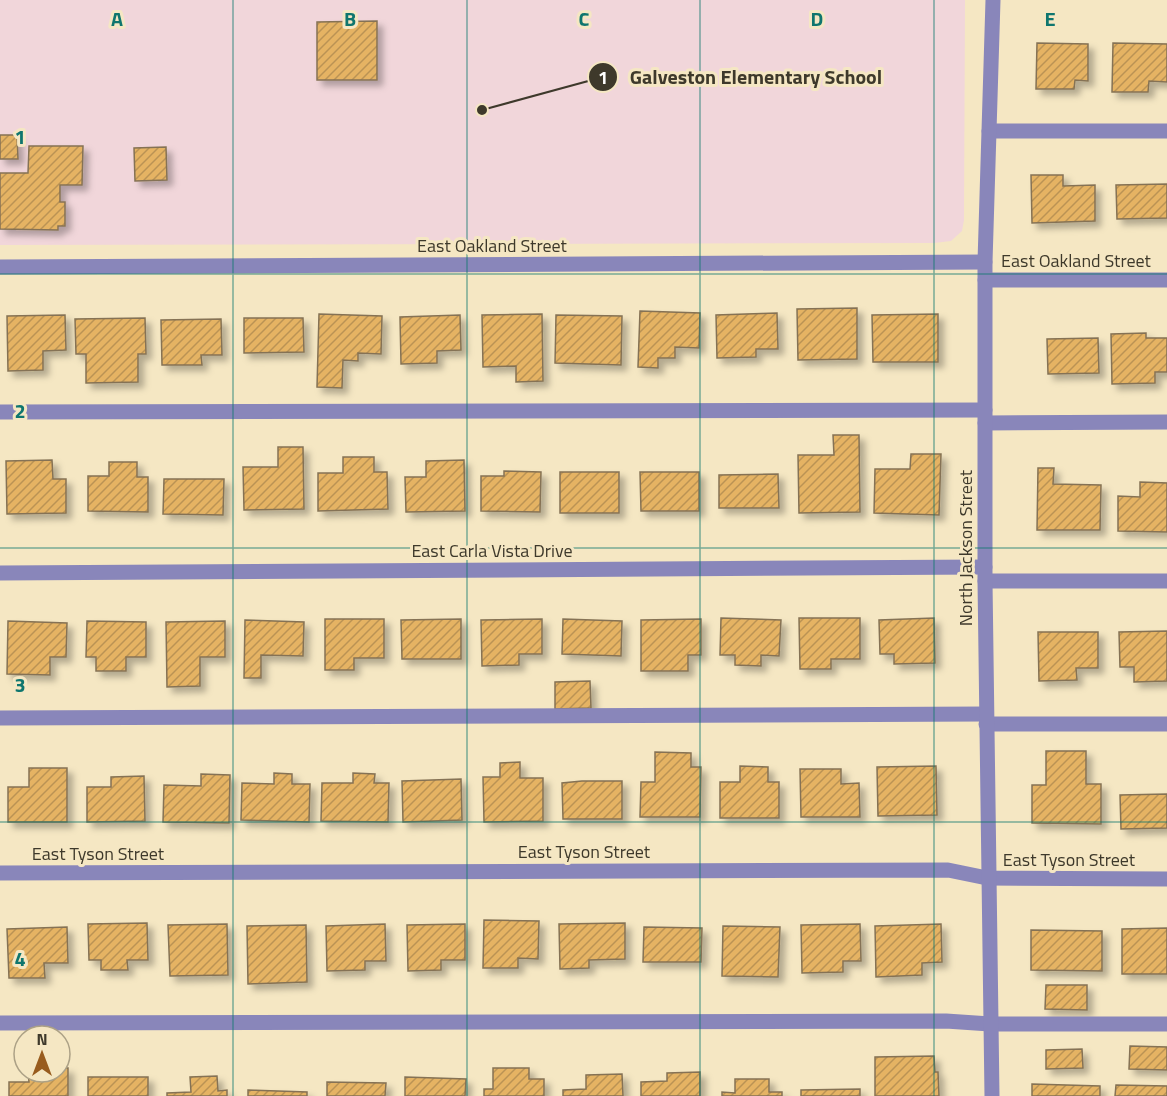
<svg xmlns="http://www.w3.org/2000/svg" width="1167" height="1096" font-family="'Titillium Web',sans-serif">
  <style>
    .education { fill: #f1d6da }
    .building { fill: url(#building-hatch); stroke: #857254; stroke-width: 1.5; filter: url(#shadow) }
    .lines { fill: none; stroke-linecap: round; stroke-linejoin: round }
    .minor { stroke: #8986ba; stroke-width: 15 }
    .grid { fill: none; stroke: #0f766e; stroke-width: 1.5; stroke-opacity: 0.55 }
    .labels { text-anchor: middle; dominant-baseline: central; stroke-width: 6; stroke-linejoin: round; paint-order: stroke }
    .street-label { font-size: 18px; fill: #3e392b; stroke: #f5e7c3 }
    .grid-label { font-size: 20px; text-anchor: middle; font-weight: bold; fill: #0f766e; stroke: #f5e7c3; stroke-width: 6; stroke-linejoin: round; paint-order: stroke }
    .leader { fill: none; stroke: #3e392b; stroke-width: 2 }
    .callout-dot { fill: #3e392b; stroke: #f5e7c3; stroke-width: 2 }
    .mark-label { font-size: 18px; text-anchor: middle; font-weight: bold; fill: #fff }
    .callout-label { font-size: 20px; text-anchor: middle; font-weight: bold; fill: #3e392b; stroke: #f5e7c3; stroke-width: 6; stroke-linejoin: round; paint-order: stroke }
  </style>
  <defs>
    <pattern id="building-hatch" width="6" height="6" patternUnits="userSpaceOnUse" patternTransform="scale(1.5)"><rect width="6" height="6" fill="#e5b364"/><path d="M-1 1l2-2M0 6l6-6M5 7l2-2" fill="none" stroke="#bb9353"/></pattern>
    <filter id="shadow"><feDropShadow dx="5.5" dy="5.5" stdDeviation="3" flood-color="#0004"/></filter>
  </defs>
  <rect width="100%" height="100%" fill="#f5e7c3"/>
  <polygon class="education" points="0,0 965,0 964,220 962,231 951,241 934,243 0,245"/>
  <g class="building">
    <polygon points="377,21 377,80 317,80 317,22"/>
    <polygon points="1037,43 1088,44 1088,81 1075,80 1074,89 1036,89"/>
    <polygon points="1113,43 1167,44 1167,82 1149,81 1148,92 1112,92"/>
    <polygon points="0,135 17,135 18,159 0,159"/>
    <polygon points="29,146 83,146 82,185 60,185 60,202 65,202 65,226 58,226 58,230 0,229 0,173 28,173"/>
    <polygon points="166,147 167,180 135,181 134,148"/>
    <polygon points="1031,175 1063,175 1063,186 1095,185 1095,221 1032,223"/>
    <polygon points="1167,184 1167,218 1117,219 1116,185"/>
    <polygon points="857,308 857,359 798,360 797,309"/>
    <polygon points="640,311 700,313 699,348 675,347 675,358 658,358 658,368 638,367"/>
    <polygon points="777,313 778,349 756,349 756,357 717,358 716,315"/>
    <polygon points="319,314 382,316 381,354 358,353 358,361 343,360 342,388 317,387"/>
    <polygon points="542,314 543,381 516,382 516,366 483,367 482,315"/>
    <polygon points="938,314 938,362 873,362 872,315"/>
    <polygon points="65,315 66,350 43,351 43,370 8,371 7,316"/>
    <polygon points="460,315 461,350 437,351 437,363 401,364 400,317"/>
    <polygon points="556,315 622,316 621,365 555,363"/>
    <polygon points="145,318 146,354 138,354 138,382 86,383 86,354 76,354 75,319"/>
    <polygon points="244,318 303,318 304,352 244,353"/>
    <polygon points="221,319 222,355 201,355 202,365 162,365 161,320"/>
    <polygon points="1146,333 1146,338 1167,338 1167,372 1155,372 1155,383 1112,384 1111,334"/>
    <polygon points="1098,338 1099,373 1048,374 1047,339"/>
    <polygon points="833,435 859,435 860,512 799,513 798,455 834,455"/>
    <polygon points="278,447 303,447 304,509 244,510 243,467 278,467"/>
    <polygon points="911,454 941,454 939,515 874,513 875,469 910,469"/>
    <polygon points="343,457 374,457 374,472 387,472 388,509 318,511 318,473 343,473"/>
    <polygon points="52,460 53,479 66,479 66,513 7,514 6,461"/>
    <polygon points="464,460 465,511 406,512 405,477 426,477 426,461"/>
    <polygon points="109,462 137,462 137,477 148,477 148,512 88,511 88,476 109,476"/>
    <polygon points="1038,468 1054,468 1053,484 1101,485 1100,530 1037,530"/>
    <polygon points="504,471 541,472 540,512 481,511 481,476 504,476"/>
    <rect x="560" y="472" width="59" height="41"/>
    <polygon points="640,472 699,472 699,511 641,511"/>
    <polygon points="778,474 779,508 719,508 719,475"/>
    <polygon points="164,479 224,479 223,515 163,514"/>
    <polygon points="1140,482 1167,483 1167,532 1118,531 1118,496 1140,497"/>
    <polygon points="721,618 781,620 779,656 761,655 761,666 735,665 735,655 720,655"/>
    <polygon points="799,618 860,618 860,659 831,659 831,669 800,669"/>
    <polygon points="934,618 935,663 894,664 894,654 880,654 879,620"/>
    <polygon points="325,619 384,619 384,658 354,658 354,670 325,670"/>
    <polygon points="461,619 461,659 402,659 401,620"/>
    <polygon points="542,619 542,654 519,654 519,665 482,666 481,620"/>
    <polygon points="563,619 622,621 621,656 562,654"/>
    <polygon points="701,619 701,655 688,655 688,671 641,671 641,620"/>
    <polygon points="245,620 304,622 303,656 261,655 261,678 244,678"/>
    <polygon points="8,621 67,623 66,657 50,657 50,675 7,674"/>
    <polygon points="87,621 146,622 146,657 126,657 126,671 96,671 96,657 86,657"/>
    <polygon points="225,621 225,657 200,657 200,686 167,687 166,622"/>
    <polygon points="1167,631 1167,681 1134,682 1134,667 1120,667 1119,632"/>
    <polygon points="1038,632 1098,632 1098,668 1076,668 1077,680 1039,681"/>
    <polygon points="590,681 591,708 555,709 555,682"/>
    <polygon points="1046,751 1086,751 1086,784 1101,784 1101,824 1032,823 1032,785 1046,785"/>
    <polygon points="655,752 691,753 691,767 701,767 700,817 640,817 641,782 655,782"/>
    <polygon points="520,762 520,778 543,778 543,821 484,822 483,777 500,777 500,763"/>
    <polygon points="740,766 768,767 768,782 779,782 779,818 720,818 720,782 740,782"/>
    <polygon points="936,766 937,815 878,816 877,767"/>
    <polygon points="29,768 67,768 67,822 8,822 8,787 29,787"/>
    <polygon points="800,769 841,769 841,784 859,783 860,817 801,817"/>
    <polygon points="274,773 292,774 292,784 310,784 309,822 241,820 242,783 274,784"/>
    <polygon points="353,773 375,774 374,783 389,783 388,822 321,821 322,783 353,783"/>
    <polygon points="201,774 230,775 229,823 163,822 164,785 201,786"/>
    <polygon points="144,776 145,821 87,822 87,787 111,787 111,777"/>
    <polygon points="461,779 462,820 403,822 402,781"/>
    <polygon points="582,781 622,781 622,819 563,819 562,783"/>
    <polygon points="1167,794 1167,828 1121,829 1120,795"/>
    <polygon points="484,920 539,921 538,959 518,958 518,968 483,968"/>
    <polygon points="147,923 148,960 127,960 128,970 101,970 101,960 89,960 88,924"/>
    <polygon points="625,923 625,959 589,960 589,968 560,969 559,924"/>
    <polygon points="227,924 228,975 170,976 168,925"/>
    <polygon points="385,924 386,961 365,961 365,970 327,971 326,926"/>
    <polygon points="465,924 465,960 441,960 441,970 408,971 407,925"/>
    <polygon points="860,924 861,961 843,961 843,972 802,973 801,925"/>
    <polygon points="941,924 942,962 922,963 922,975 876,977 875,926"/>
    <polygon points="306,925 307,982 248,984 247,926"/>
    <polygon points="723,926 780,927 778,977 722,976"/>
    <polygon points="67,927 68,963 44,963 45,978 9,978 7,929"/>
    <polygon points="644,927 702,928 701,962 643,962"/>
    <polygon points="1167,928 1167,974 1122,974 1122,929"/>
    <polygon points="1031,930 1102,931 1102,971 1031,970"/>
    <polygon points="1046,985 1087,985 1087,1010 1045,1009"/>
    <polygon points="1130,1046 1167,1047 1167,1070 1129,1069"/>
    <polygon points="1082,1049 1083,1068 1046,1069 1046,1050"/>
    <polygon points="934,1056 935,1072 938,1072 939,1096 875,1096 875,1057"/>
    <polygon points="60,1068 68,1068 68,1096 9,1096 9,1082 29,1082 28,1072 60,1072"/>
    <polygon points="493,1068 529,1068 529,1079 544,1079 544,1096 484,1096 484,1089 493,1089"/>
    <polygon points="700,1072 700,1096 641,1096 641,1082 667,1081 667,1073"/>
    <polygon points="622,1074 623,1096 563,1096 563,1090 586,1089 586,1075"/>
    <polygon points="217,1076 218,1091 227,1090 227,1096 167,1096 167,1093 191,1092 190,1077"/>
    <rect x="88" y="1077" width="60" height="19"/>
    <polygon points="405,1077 466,1079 465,1096 405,1096"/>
    <polygon points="735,1079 769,1079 769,1092 782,1092 782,1096 722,1096 722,1092 735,1093"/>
    <polygon points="327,1082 386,1083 385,1096 327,1096"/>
    <polygon points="1032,1084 1100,1086 1100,1096 1032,1096"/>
    <polygon points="1116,1085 1167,1086 1167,1096 1115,1096"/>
    <polygon points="860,1089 860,1096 801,1096 801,1090"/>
    <polygon points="248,1090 307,1092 307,1096 248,1096"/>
  </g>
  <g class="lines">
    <g class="minor">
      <polyline points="989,131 1167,131"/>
      <polyline points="0,267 985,262"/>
      <polyline points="985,280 1167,280"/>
      <polyline points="0,412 985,410"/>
      <polyline points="985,423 1167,422"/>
      <polyline points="0,573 985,567"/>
      <polyline points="985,581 1167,581"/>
      <polyline points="0,718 986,714"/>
      <polyline points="986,724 1167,724"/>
      <polyline points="0,873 948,870 987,878 1167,879"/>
      <polyline points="0,1023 946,1021 990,1024 1167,1024"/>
      <polyline points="992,1096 985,581 985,262 993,0"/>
    </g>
  </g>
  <path class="grid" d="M233 0V1096M467 0V1096M700 0V1096M934 0V1096M0 274H1167M0 548H1167M0 822H1167"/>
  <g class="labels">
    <g class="street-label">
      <text x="492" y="245">East Oakland Street</text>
      <text x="1076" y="260">East Oakland Street</text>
      <text transform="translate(965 548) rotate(-90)">North Jackson Street</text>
      <text x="492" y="550">East Carla Vista Drive</text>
      <text x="584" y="851">East Tyson Street</text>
      <text x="98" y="853">East Tyson Street</text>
      <text x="1069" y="859">East Tyson Street</text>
    </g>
  </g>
  <g class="grid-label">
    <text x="117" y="26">A</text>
    <text x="350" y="26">B</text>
    <text x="584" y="26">C</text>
    <text x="817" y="26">D</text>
    <text x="1050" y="26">E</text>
    <text x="20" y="144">1</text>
    <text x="20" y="418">2</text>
    <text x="20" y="692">3</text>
    <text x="20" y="966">4</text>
  </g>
  <path class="leader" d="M482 110L603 77"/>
  <g class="callout-dot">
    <circle cx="482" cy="110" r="6"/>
    <circle cx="603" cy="77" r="15"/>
  </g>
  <g class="mark-label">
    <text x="603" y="84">1</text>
  </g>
  <g class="callout-label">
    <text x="756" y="84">Galveston Elementary School</text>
  </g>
  <g transform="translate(42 1054)"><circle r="28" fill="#f5e7c3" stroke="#aca186" stroke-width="1.5"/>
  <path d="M0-4.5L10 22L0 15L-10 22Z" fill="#985c1e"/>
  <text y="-9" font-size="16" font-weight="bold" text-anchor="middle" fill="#3e392b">N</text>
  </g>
</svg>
